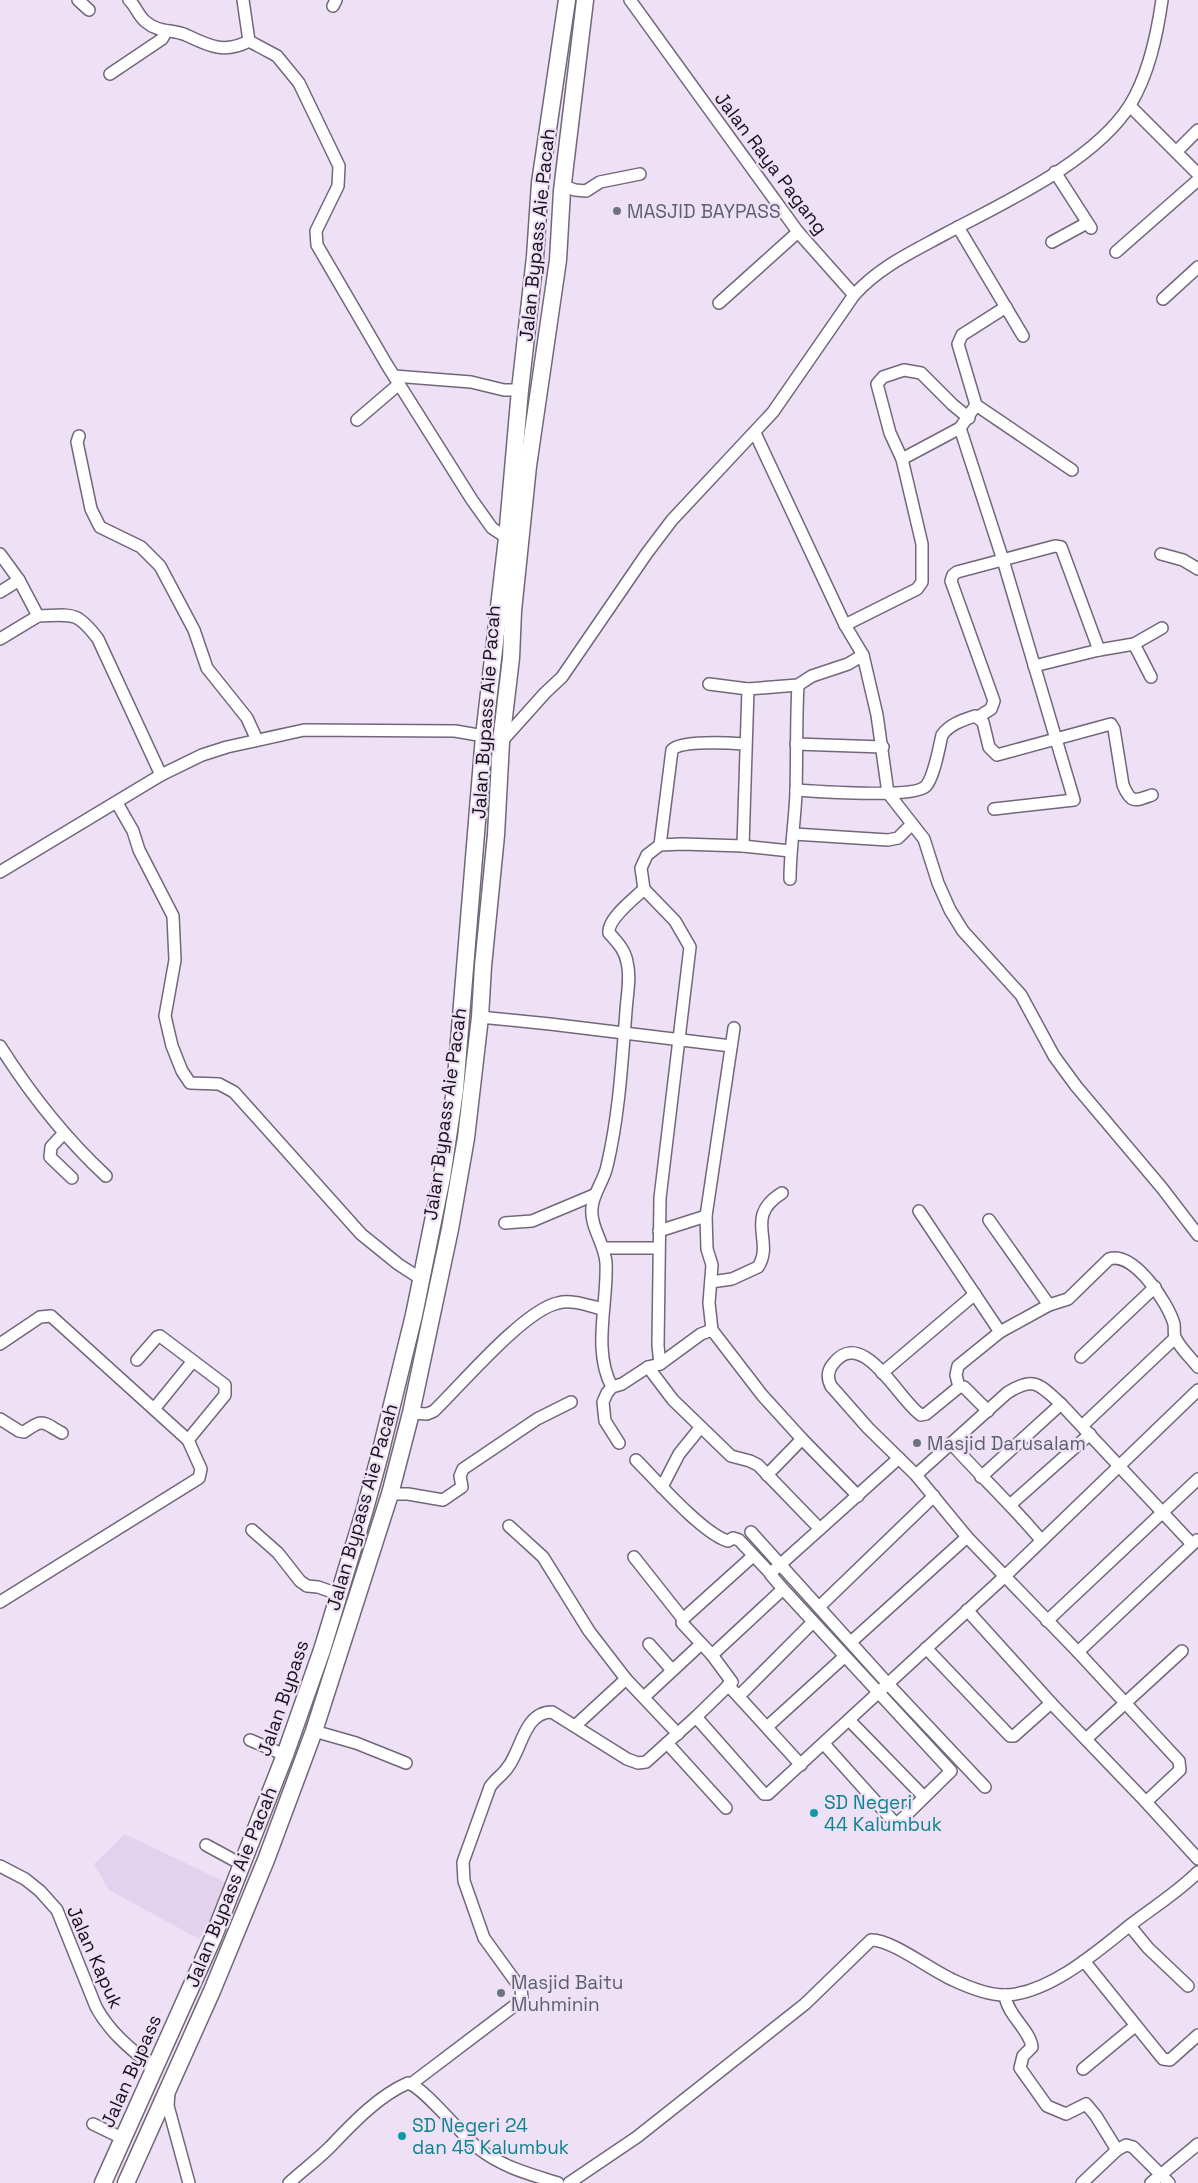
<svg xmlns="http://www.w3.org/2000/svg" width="1198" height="2183" font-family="'Space Grotesk',sans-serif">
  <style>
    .built { fill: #e3d2ed }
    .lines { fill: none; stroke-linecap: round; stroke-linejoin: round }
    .minor-casing { stroke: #726779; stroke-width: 14 }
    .highway-casing { stroke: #726779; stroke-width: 19 }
    .minor { stroke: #fff; stroke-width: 11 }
    .highway { stroke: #fff; stroke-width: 16 }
    .worship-dot { fill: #6b7280; stroke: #eee1f6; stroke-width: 2 }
    .culture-dot { fill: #0f9aa8; stroke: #eee1f6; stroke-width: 2 }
    .labels { text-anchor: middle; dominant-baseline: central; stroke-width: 4.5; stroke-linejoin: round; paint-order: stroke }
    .street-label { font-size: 19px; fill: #18131a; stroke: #eee1f6 }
    .worship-label { font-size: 19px; fill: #5b616d; stroke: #eee1f6; text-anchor: start }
    .culture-label { font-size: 19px; fill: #0d838f; stroke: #eee1f6; text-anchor: start }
  </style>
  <rect width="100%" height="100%" fill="#eee1f6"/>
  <polygon class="built" points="125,1834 229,1884 199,1939 109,1890 94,1864"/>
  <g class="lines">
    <defs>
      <g id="minor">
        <polyline points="78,0 89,10"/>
        <path d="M129 0C136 6 138 16 146 22 159 33 172 29 186 35 209 46 224 54 249 41"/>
        <polyline points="243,0 249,41 277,56 299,83 339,166 338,186 316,231 317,245 387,365 472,500 492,528 507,538"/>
        <polyline points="630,0 798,232 854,295"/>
        <polyline points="333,6 336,0"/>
        <polyline points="110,74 162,39 166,32"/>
        <polyline points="1130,106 1198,174"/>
        <polyline points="1177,151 1198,130"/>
        <polyline points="1055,172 1091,228"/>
        <polyline points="562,191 564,186 575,190 586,191 600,182 640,174"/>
        <polyline points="958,227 1023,336"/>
        <polyline points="1052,242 1087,223"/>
        <polyline points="1116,252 1198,180"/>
        <polyline points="1163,299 1198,267"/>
        <polyline points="719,303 798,232"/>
        <polyline points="394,376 471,382 504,390 520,390"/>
        <polyline points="976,405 1072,470"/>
        <polyline points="357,420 399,384"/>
        <polyline points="960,428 1003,560 1074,800 994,809"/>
        <polyline points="755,433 845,625 863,655 877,715 888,793 924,839 938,883 950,910 963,931 1021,995 1054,1056 1076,1086 1162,1188 1198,1235"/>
        <polyline points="79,436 77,442 91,509 100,527 141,547 160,566 194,630 207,668 247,718 257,740"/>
        <polyline points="902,459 960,428 976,405 958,344 962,335 1006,307"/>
        <path d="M0 554 19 580 38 616C72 615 76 610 98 639L161 775"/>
        <polyline points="1161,554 1183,560 1198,569"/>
        <polyline points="0,592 19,580"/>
        <polyline points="845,625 917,589 922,582 922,544 902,459 890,433 877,384 883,377 904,370 921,373 953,405 969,418"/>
        <polyline points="0,639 38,616"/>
        <polyline points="1134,644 1151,677"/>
        <polyline points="1034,666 1099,650 1134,644 1162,628"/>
        <polyline points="709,684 748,689"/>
        <polyline points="978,717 991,709 994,701 951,581 953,575 957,572 1055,546 1061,547 1099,650"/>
        <path d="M501 742 545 693 562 677 647 553 672 520 773 412 854 295C879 267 912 252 945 234 1003 203 1094 162 1130 105 1149 74 1157 35 1162 0"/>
        <polyline points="796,744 883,747"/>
        <path d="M796 790C817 791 914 799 926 786 934 777 939 748 942 735 950 724 963 720 975 716L983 722 989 747 997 755 1111 724 1114 729 1123 785C1131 804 1135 801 1152 795"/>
        <polyline points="117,803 133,831 139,850 173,916 175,960 165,1016 172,1046 182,1071 190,1083 219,1084 234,1092 361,1234 398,1264 421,1279"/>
        <polyline points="794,834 888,840 898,838 912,824"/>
        <path d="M660 845 672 750C681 740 730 743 745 744"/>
        <polyline points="743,846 748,689 798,685 812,676 848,664 863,655"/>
        <polyline points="0,872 161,775 202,755 227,747 304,730 455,731 484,736"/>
        <path d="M790 879C790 850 795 821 796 792 797 756 796 721 798 685"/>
        <polyline points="480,1017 550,1024 731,1046"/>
        <path d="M0 1046C31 1095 63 1136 106 1176"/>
        <polyline points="63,1134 51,1147 50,1157 72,1178"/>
        <polyline points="919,1211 1000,1332"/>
        <polyline points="989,1220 1049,1305"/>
        <polyline points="505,1223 532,1221 594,1195"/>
        <polyline points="659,1231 706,1216"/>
        <polyline points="604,1248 658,1248"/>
        <path d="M711 1282 732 1279 758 1267C775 1241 743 1217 782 1193"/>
        <polyline points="712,1330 709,1303 712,1265 707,1249 706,1216 734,1028"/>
        <polyline points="0,1344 40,1317 51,1316 188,1440 201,1469 199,1478 0,1602"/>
        <polyline points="1081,1357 1155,1287"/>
        <polyline points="137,1360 157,1337 160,1336 225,1385 225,1395 188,1440"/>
        <polyline points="660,1364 658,1346 660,1198 690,947 675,921 644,889 641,868 647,855 660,845 682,844 743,846 790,851"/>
        <polyline points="648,1367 673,1400 731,1456 750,1461 758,1465 820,1529"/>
        <polyline points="882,1373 975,1294"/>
        <path d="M612 1387C592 1350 608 1303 606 1263 605 1244 590 1227 592 1208 593 1193 604 1181 607 1166 619 1116 622 1062 626 1011 627 995 631 977 627 962 625 950 617 942 609 933 607 919 634 899 644 889"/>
        <path d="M959 1387 956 1375 958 1366 1000 1332 1049 1305 1068 1299 1109 1259C1134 1251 1168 1303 1174 1324 1175 1329 1173 1335 1176 1339 1181 1349 1191 1358 1198 1367"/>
        <polyline points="154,1409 193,1361"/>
        <path d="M988 1411 964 1387H959L926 1414 921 1415C899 1401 863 1325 833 1364 827 1371 827 1378 831 1386L868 1428 916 1475 967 1537 1078 1652 1179 1761 1180 1770 1146 1802 1198 1859"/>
        <path d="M411 1413 427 1414 434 1411C461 1385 524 1310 558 1303 572 1299 589 1306 603 1309"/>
        <path d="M0 1419 19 1431 24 1432C44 1418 42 1422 62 1433"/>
        <polyline points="1083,1425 1175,1338"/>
        <polyline points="619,1443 605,1421 603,1402 607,1393 612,1387 622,1384 648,1367 660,1364 701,1334 712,1330 762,1395 802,1439"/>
        <path d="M951 1443C980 1476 1013 1506 1041 1540"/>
        <path d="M636 1460C656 1480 703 1534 728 1541L733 1538 739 1540 771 1574"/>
        <polyline points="767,1475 802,1439 858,1496"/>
        <path d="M916 1475 1007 1393C1034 1376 1039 1384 1061 1404"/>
        <polyline points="981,1477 1061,1404 1192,1544"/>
        <polyline points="662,1487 679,1454 700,1428"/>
        <polyline points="390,1494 408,1494 443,1500 462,1487 460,1476 463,1469 537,1419 571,1402"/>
        <polyline points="1011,1504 1090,1434"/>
        <polyline points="509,1526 543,1557 589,1631 626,1679 678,1734"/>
        <polyline points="252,1530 278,1553 300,1581 307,1586 318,1587 338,1594"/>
        <polyline points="751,1532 888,1684 985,1787"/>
        <polyline points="634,1557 683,1619"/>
        <polyline points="783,1589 951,1771 898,1823 894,1822 824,1744"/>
        <polyline points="819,1607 934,1496"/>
        <polyline points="1047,1621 1198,1479"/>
        <polyline points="851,1642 967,1537"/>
        <polyline points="649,1644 672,1670"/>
        <polyline points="926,1648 1010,1736 1014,1736 1051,1703 967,1610"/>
        <polyline points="1078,1652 1197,1540"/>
        <polyline points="712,1655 783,1589 771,1575 772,1572 899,1458"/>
        <polyline points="728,1685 801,1765"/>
        <polyline points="739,1696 812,1623"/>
        <polyline points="644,1697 701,1644"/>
        <polyline points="1051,1703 1146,1802"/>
        <polyline points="696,1717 732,1682 712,1655 682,1623 683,1619 753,1556"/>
        <polyline points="849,1720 924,1797"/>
        <polyline points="575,1726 626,1679"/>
        <polyline points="767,1727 844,1657"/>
        <polyline points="314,1731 356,1743 406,1763"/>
        <polyline points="1086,1739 1182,1651"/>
        <polyline points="250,1740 285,1755"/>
        <polyline points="667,1743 726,1808"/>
        <polyline points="206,1845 241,1864"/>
        <path d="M0 1866 25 1879 40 1891 57 1910 96 2007C110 2033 132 2050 154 2068"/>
        <polyline points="1130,1926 1148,1948 1188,1986"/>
        <polyline points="1084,1961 1163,2059 1170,2060 1198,2035"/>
        <path d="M1005 1995C1007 2015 1030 2030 1032 2047L1023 2056 1020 2068 1047 2106 1066 2114 1086 2104 1096 2116 1117 2150"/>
        <polyline points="1083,2069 1135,2026"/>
        <path d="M411 2084 518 2003 522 1998 521 1989 484 1938 464 1881 463 1862 490 1787C495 1779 503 1775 508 1767 522 1749 524 1712 552 1712L627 1759 638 1763 646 1762 696 1717 764 1794H768L1004 1577 1198 1390"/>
        <polyline points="169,2092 168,2106 189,2183"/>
        <polyline points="93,2124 122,2138"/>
        <path d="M289 2183C302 2171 317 2160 330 2147 352 2124 378 2096 408 2083 425 2088 461 2135 478 2148 502 2167 529 2174 558 2183"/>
        <path d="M569 2183 637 2137 805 2004 871 1940C891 1939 932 1971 953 1980 968 1987 987 1995 1004 1995 1047 1995 1097 1952 1129 1926 1152 1908 1177 1893 1198 1872"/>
        <polyline points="1082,2183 1117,2150 1126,2145 1133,2147 1169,2183"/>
        <polyline points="1151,2183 1198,2144"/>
      </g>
      <g id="highway">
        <polyline points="103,2183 213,1938 285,1755 322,1650 365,1509 379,1458 414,1315 442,1177 455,1090 484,736 507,538 520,390 535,257 540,183 567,0"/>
        <polyline points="126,2183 212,1991 266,1860 314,1731 390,1494 411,1413 450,1229 466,1138 480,1017 483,966 496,835 501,742 511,658 513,611 528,466 558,260 562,191 585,0"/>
      </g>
    </defs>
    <use href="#minor" class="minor-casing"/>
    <use href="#highway" class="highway-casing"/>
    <use href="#minor" class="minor"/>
    <use href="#highway" class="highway"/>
  </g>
  <g class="worship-dot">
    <circle cx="617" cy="211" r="5"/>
    <circle cx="917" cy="1443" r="5"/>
    <circle cx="501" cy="1993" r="5"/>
  </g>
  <g class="culture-dot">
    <circle cx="814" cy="1813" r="5"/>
    <circle cx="402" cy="2136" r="5"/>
  </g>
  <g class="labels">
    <g class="street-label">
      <text transform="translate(771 163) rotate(53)">Jalan Raya Pagang</text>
      <text transform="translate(537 235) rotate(-84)">Jalan Bypass Aie Pacah</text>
      <text transform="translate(486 712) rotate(-86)">Jalan Bypass Aie Pacah</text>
      <text transform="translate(445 1114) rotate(-82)">Jalan Bypass Aie Pacah</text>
      <text transform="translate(362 1507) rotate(-74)">Jalan Bypass Aie Pacah</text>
      <text transform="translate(283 1698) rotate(-71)">Jalan Bypass</text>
      <text transform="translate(231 1887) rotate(-68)">Jalan Bypass Aie Pacah</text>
      <text transform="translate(95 1957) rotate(66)">Jalan Kapuk</text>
      <text transform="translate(131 2071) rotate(-66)">Jalan Bypass</text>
    </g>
    <g class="worship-label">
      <text x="627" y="211">MASJID BAYPASS</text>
      <text x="927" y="1443">Masjid Darusalam</text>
      <text x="511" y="1982">Masjid Baitu<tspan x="511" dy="22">Muhminin</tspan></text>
    </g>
    <g class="culture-label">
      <text x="824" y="1802">SD Negeri<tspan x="824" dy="22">44 Kalumbuk</tspan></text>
      <text x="412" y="2125">SD Negeri 24<tspan x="412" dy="22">dan 45 Kalumbuk</tspan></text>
    </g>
  </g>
</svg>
